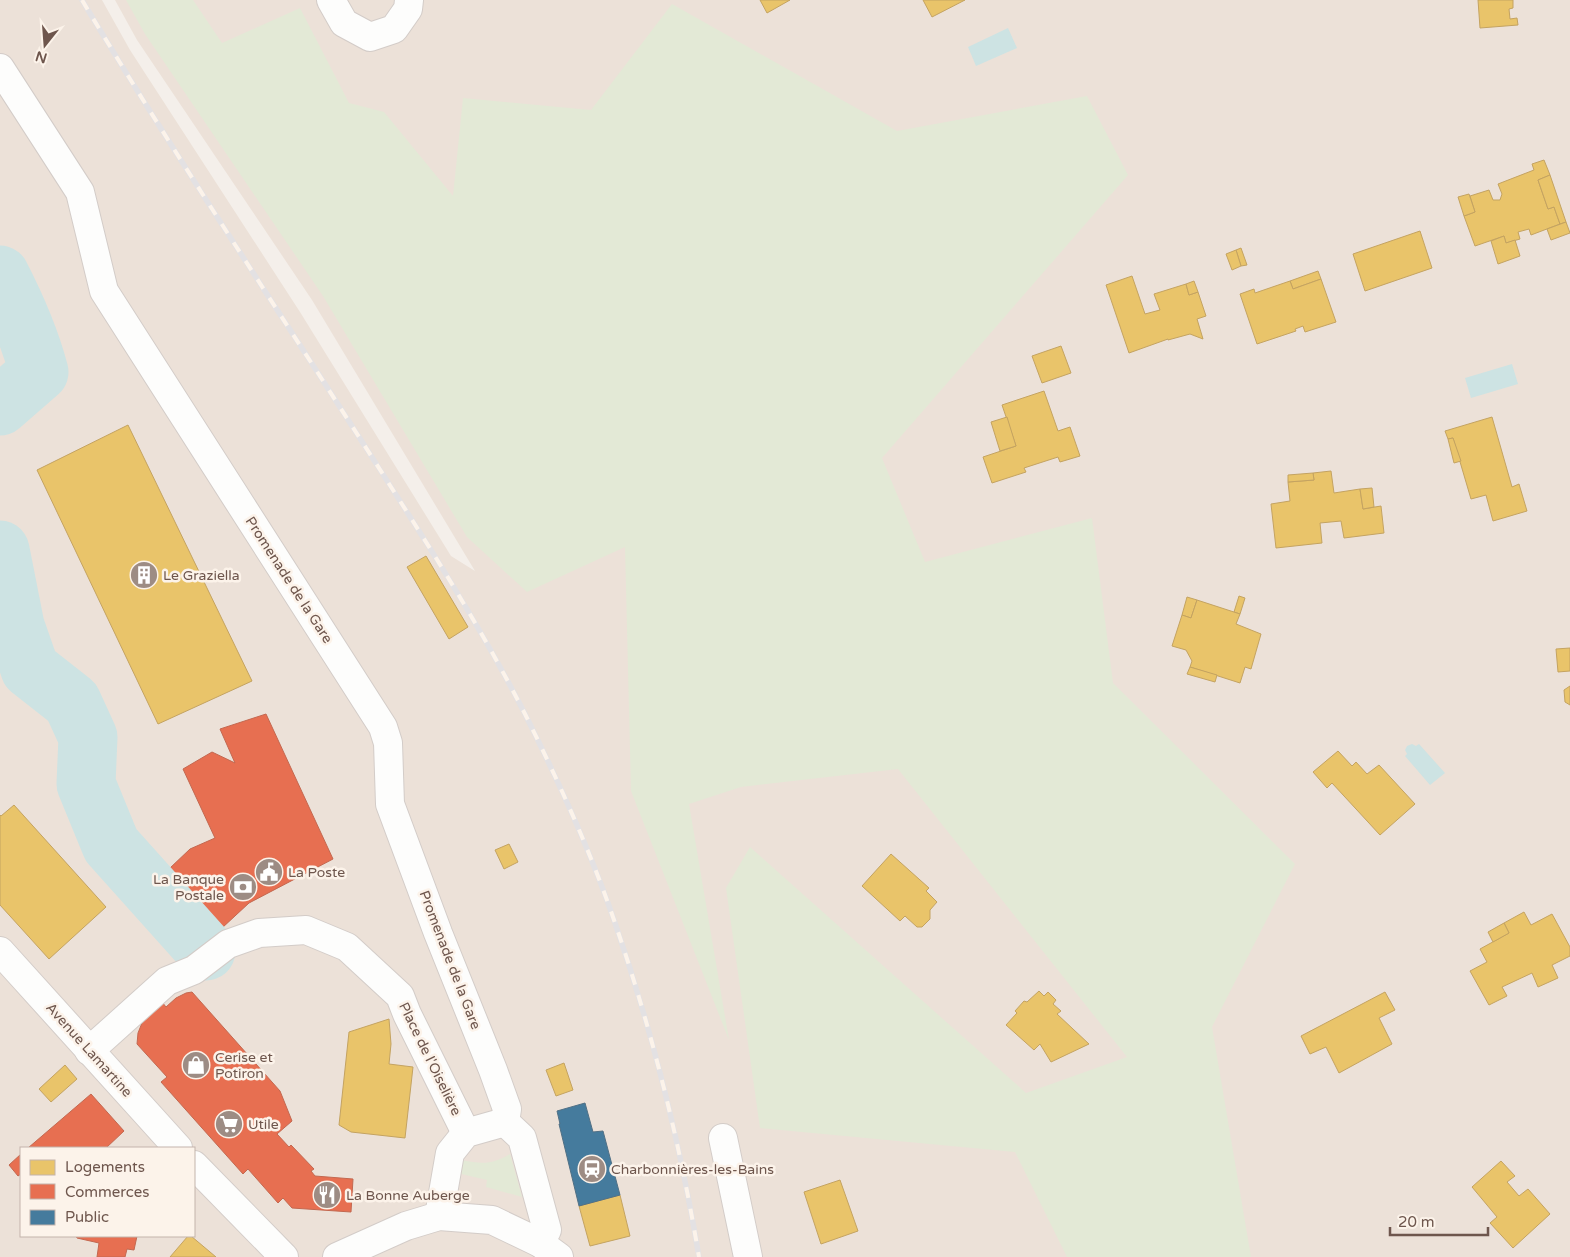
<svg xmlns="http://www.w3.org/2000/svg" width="1570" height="1257" font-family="'Varela Round',sans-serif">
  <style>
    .residential { fill: #ece1d8; fill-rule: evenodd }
    .green { fill: #e3e9d6 }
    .water { fill: #cde3e3 }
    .homes { fill: #e9c46a; stroke: #c4a361 }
    .shops { fill: #e76f51; stroke: #c36850 }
    .public { fill: #457b9d; stroke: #517085 }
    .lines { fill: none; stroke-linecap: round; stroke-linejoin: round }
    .river { stroke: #cde3e3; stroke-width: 59 }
    .minor-casing { stroke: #d3ccc8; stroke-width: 30 }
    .tertiary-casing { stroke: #d3ccc8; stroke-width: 30 }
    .minor { stroke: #fdfdfc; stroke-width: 28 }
    .tertiary { stroke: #fdfdfc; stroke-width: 28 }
    .rail-casing { stroke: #e3e1e3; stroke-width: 5.5 }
    .rail { stroke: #fcf3ea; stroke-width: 4; stroke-dasharray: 11; stroke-linecap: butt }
    .labels { text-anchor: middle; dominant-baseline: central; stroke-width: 5; stroke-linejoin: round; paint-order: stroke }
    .poi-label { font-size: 14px; fill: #6e564d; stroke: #fcf3ea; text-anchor: start }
    .street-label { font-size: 14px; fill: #6e564d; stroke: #fcf3ea }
  </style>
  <rect width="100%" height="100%" fill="#f4efea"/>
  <path class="residential" d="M0 0H102L130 50 300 312 451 556 475 571 312 300 137 40 115 0H1570V1257H0ZM21 1148H194V1236H21Z"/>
  <g class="green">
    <polygon points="126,0 193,0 222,43 300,8 349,103 384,112 453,196 463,98 591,110 672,4 897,131 1087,96 1128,175 882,458 925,562 1092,518 1113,683 1295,864 1212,1027 1251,1257 1067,1257 1015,1152 760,1128 726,888 750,847 1026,1093 1127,1057 898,769 741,787 689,804 729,1040 631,791 625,547 527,592 467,537 323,296 145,34"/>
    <path d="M510 1154 522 1197 486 1187 487 1180 457 1173 462 1160C481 1164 492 1165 510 1154Z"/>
  </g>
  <g class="water">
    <polygon points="1008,28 1017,48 976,66 968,47"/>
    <polygon points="1512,364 1518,384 1471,398 1465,378"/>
    <polygon points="1412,744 1416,746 1419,744 1445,773 1430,785 1405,756 1407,754 1405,750 1407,746"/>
  </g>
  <g class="homes">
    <polygon points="760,0 790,0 767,13"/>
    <polygon points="923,0 965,0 932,17"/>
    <polygon points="1478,0 1513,0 1513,8 1509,9 1510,19 1517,18 1518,25 1480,28"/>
    <polygon points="1544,160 1550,175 1538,180 1548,209 1554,207 1560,224 1531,235 1529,229 1518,232 1520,239 1506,243 1504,236 1475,246 1464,216 1475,212 1470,196 1489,190 1493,200 1500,200 1502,194 1498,184 1534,170 1532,164"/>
    <polygon points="1550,175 1566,222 1560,224 1554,207 1548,209 1538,180"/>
    <polygon points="1469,194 1475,212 1464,216 1458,197"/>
    <polygon points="1566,222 1570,233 1551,240 1547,229"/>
    <polygon points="1420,231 1432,268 1365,291 1353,254"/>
    <polygon points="1504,236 1506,243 1515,240 1520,256 1498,264 1491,241"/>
    <polygon points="1241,248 1247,265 1241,266 1236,250"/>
    <polygon points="1236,250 1241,266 1232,270 1226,254"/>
    <polygon points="1318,271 1321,279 1293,289 1290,281"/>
    <polygon points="1132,276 1145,314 1160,310 1154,294 1186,284 1189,295 1198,292 1206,316 1197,319 1203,339 1190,334 1168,340 1168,339 1129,353 1106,285"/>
    <polygon points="1321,279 1336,322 1305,332 1303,326 1295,329 1296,331 1257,344 1240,294 1254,289 1255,293 1290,281 1293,289"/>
    <polygon points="1194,281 1198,292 1189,295 1186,284"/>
    <polygon points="1061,346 1071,373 1042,383 1032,356"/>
    <polygon points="1044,391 1058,431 1070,427 1080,456 1060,462 1058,457 1024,468 1026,472 992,483 983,457 1016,446 1002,405"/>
    <polygon points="1007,417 1016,446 1000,451 991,422"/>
    <polygon points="1492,417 1512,487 1519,484 1527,511 1493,521 1486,495 1471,499 1453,438 1448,439 1445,431"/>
    <polygon points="128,425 252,681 158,724 37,470"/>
    <polygon points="1453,438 1461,461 1454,463 1448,439"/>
    <polygon points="1331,471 1334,493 1360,489 1363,509 1381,506 1384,533 1344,538 1341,521 1320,523 1322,543 1276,548 1271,504 1290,501 1288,482 1314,480 1313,473"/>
    <polygon points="1313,473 1314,480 1288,482 1288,475"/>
    <polygon points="1372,488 1374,507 1363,509 1360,489"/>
    <polygon points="426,556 468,627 449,639 407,567"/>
    <polygon points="1239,596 1245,598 1240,614 1234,612"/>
    <polygon points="1187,597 1197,600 1191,618 1182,615"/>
    <polygon points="1197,600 1240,614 1236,624 1261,634 1251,669 1245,667 1240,683 1190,667 1192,661 1186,650 1172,646 1182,615 1191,618"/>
    <polygon points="1570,648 1570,671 1558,672 1556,649"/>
    <polygon points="1190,667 1217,675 1215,682 1187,674"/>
    <polygon points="1570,686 1570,705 1565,702 1564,690"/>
    <polygon points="1338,751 1352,766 1356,762 1367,774 1379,765 1415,804 1380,835 1332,783 1327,788 1313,772"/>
    <polygon points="14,805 106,907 49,959 0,905 0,815 1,816"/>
    <polygon points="509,844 518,862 504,869 495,850"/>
    <polygon points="891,854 929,888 926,891 937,902 930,910 930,919 922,927 917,927 905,916 900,921 862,886"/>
    <polygon points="1524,912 1531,925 1552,914 1570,947 1570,956 1552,965 1558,978 1538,987 1532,973 1502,987 1507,996 1489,1005 1470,971 1487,962 1480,949 1509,933 1504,923"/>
    <polygon points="1504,923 1509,933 1493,942 1488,932"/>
    <polygon points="1039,991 1044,996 1048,992 1056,1000 1053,1004 1061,1011 1057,1014 1089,1044 1051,1062 1040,1044 1034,1050 1006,1025 1017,1013 1015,1011 1024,1001 1027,1002"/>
    <polygon points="1385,992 1395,1010 1379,1018 1392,1044 1339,1073 1326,1047 1310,1054 1301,1036"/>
    <polygon points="389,1019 391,1044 389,1064 413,1067 405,1138 351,1132 339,1125 349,1032"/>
    <polygon points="564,1063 573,1090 556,1096 546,1070"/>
    <polygon points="65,1065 77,1079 51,1102 39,1089"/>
    <polygon points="1501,1161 1515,1176 1507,1182 1519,1196 1528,1189 1550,1214 1513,1248 1490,1223 1497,1217 1472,1187"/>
    <polygon points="840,1180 858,1231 821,1244 804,1192"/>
    <polygon points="620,1195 630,1236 590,1246 579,1206"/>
    <polygon points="188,1236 191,1236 216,1257 170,1257"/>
  </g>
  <g class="shops">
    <polygon points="266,714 333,859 249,903 222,928 170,868 190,849 215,838 183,769 212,752 235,763 220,729"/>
    <polygon points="192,992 280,1091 292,1121 277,1134 289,1147 291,1145 314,1169 311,1171 315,1176 353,1179 351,1212 292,1208 283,1198 278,1203 248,1169 243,1174 161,1082 167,1077 137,1044 138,1033 144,1018 162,1002 166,1007 176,998 186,993"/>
    <polygon points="91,1094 124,1131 106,1148 28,1148"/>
    <polygon points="21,1154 21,1174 18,1176 9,1165"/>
    <polygon points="76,1236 137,1236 134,1250 127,1249 125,1257 97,1257 99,1243 77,1238"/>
  </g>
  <polygon class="public" points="585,1103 593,1132 603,1131 620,1195 579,1206 559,1124 560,1124 557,1111"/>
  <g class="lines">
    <g class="river">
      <path d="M0 275C16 306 30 338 39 372L0 406"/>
      <polyline points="0,550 15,626 30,669 72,702 88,737 86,784 111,845 206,951"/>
    </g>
    <defs>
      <g id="minor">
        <polyline points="331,0 344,23 370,37 394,29 408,9 409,0"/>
        <polyline points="0,68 80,192 104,291 383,727 388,743 390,804 438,933 493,1070 507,1109 505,1122"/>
        <polyline points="89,1051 167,981 194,970 228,944 259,933 306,930 347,947 400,996 407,1014 466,1133"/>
        <polyline points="505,1122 522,1138 547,1230 540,1243"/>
        <polyline points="723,1138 748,1257"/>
        <polyline points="439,1216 450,1153 466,1133 505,1122"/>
      </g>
      <g id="tertiary">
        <polyline points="0,951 178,1148"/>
        <polyline points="194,1165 284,1257"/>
        <polyline points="337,1257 406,1226 439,1216 492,1220 540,1243 559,1257"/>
      </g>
    </defs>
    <use href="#minor" class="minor-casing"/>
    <use href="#tertiary" class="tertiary-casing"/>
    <use href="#minor" class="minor"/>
    <use href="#tertiary" class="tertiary"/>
    <defs>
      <path id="rail" d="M82 0C168 144 261 284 352 426 412 520 473 612 524 712 557 778 590 850 614 920 652 1030 680 1143 699 1257"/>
    </defs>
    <use href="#rail" class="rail-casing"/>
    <use href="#rail" class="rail"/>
  </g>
  <defs>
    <symbol id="building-disc" viewBox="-11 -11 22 22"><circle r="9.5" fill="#9d8c84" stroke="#fcf3ea"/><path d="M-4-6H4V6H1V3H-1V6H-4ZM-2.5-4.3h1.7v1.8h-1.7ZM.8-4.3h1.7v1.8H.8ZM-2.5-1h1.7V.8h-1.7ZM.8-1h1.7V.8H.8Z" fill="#fff"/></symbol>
    <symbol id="civic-disc" viewBox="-11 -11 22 22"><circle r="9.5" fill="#9d8c84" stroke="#fcf3ea"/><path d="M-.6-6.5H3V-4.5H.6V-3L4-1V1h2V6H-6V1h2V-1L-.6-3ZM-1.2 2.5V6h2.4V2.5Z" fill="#fff"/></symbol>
    <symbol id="bank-disc" viewBox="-11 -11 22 22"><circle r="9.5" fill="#9d8c84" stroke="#fcf3ea"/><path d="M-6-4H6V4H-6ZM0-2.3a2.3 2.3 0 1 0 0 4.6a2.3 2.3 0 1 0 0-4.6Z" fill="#fff"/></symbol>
    <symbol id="shop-disc" viewBox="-11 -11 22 22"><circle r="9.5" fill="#9d8c84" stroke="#fcf3ea"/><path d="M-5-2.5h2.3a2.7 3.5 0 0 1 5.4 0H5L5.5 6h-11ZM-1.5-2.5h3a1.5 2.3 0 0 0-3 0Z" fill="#fff"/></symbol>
    <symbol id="supermarket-disc" viewBox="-11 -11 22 22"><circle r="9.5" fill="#9d8c84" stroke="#fcf3ea"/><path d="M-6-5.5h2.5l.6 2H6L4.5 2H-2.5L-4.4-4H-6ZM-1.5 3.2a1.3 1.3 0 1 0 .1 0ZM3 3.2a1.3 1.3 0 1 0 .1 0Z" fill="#fff"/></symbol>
    <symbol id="station-disc" viewBox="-11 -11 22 22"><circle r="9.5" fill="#9d8c84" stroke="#fcf3ea"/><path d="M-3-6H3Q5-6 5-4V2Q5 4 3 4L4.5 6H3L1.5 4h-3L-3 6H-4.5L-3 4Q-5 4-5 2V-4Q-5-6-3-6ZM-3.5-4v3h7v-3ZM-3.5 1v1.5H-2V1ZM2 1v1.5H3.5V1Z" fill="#fff"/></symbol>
    <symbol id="restaurant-disc" viewBox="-11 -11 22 22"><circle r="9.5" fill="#9d8c84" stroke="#fcf3ea"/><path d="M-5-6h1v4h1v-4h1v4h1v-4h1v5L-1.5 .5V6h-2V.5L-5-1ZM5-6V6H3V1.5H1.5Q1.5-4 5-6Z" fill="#fff"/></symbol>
  </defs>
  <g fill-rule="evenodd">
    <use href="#building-disc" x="128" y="559" width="32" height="32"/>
    <use href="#civic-disc" x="253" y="856" width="32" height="32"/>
    <use href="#bank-disc" x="227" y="871" width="32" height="32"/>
    <use href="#shop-disc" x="180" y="1049" width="32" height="32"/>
    <use href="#supermarket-disc" x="213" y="1108" width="32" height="32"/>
    <use href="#station-disc" x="576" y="1153" width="32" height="32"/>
    <use href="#restaurant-disc" x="311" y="1179" width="32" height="32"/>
  </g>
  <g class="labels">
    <g class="poi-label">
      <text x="163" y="575">Le Graziella</text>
      <text x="288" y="872">La Poste</text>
      <text x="224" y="879" text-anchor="end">La Banque<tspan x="224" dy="16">Postale</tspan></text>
      <text x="215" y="1057">Cerise et<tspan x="215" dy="16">Potiron</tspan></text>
      <text x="248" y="1124">Utile</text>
      <text x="611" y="1169">Charbonnières-les-Bains</text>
      <text x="346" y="1195">La Bonne Auberge</text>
    </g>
    <g class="street-label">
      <text transform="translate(289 580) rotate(57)">Promenade de la Gare</text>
      <text transform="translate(450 960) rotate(69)">Promenade de la Gare</text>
      <text transform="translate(89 1050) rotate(48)">Avenue Lamartine</text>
      <text transform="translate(430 1059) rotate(64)">Place de l'Oiselière</text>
    </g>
  </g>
  <rect x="20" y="1147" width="175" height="90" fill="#fcf3ea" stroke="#c3b4ab"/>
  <rect x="30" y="1160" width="25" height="15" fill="#e9c46a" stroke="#c3b4ab"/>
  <text x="65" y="1172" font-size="15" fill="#6e564d">Logements</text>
  <rect x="30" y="1184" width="25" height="15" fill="#e76f51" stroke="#c3b4ab"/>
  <text x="65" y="1197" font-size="15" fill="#6e564d">Commerces</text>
  <rect x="30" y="1210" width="25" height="15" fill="#457b9d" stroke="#c3b4ab"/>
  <text x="65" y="1222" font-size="15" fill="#6e564d">Public</text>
  <g transform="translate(45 45) rotate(197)" stroke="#fcf3ea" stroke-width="4" paint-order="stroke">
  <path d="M0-4L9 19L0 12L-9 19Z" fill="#6e564d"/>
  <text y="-8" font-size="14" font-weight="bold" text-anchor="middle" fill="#6e564d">N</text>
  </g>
  <path d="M1390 1227v8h98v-8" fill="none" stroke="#6e564d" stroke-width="2.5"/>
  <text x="1398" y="1227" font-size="15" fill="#6e564d" stroke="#fcf3ea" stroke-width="4" paint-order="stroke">20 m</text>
</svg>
